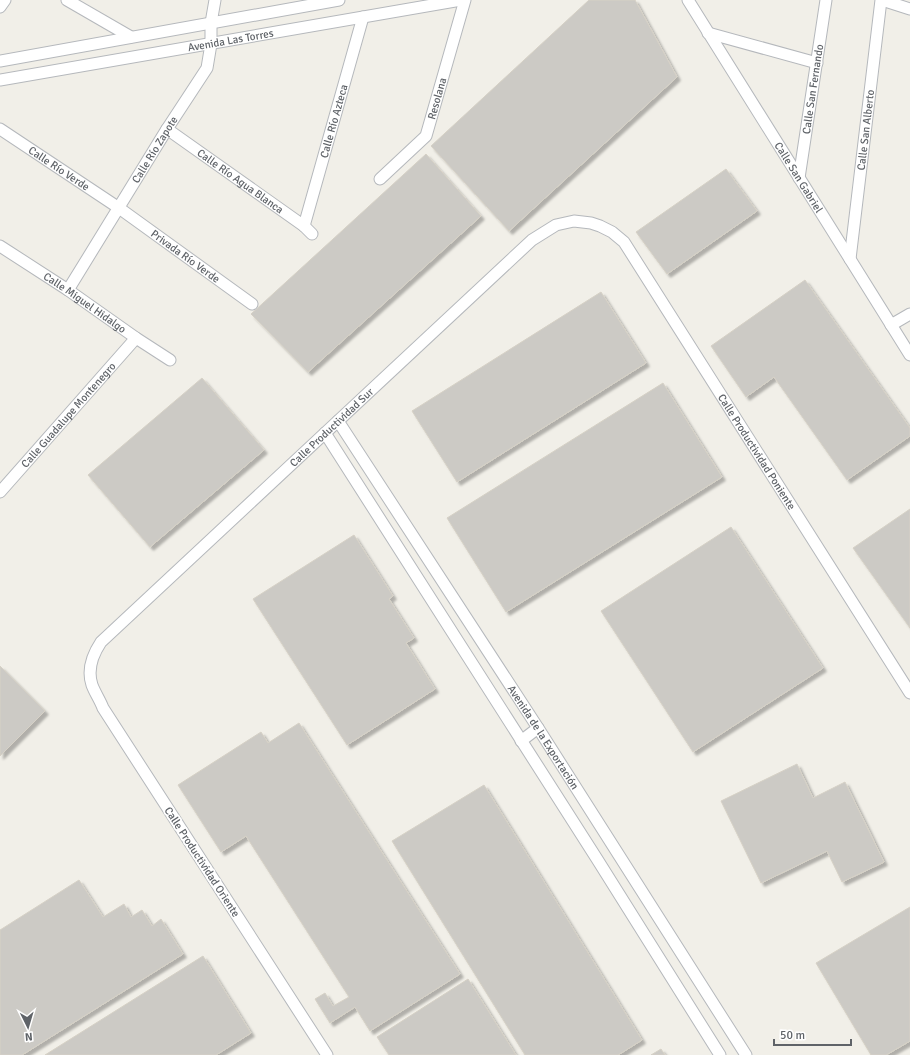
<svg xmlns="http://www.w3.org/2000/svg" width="910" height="1055" font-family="Signika,sans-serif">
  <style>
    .building { fill: #cccac5; stroke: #d6d1c6; filter: url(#shadow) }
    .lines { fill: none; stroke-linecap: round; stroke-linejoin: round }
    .minor-casing { stroke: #b5b8bc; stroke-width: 13 }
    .minor { stroke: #fff; stroke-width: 11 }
    .labels { text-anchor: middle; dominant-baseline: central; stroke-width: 3.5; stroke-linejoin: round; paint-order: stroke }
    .street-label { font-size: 11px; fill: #5f6368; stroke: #fff }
  </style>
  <defs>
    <filter id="shadow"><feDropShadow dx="3.5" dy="3.5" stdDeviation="1" flood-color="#0004"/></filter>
  </defs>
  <rect width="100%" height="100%" fill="#f1efe8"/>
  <g class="building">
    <polygon points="589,0 635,0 677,77 509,231 431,146"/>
    <polygon points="426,154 481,216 308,372 251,314"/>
    <polygon points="726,169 757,211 667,274 636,232"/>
    <polygon points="805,280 910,428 910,436 847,480 774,377 746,397 711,346"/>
    <polygon points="601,292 646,363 457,482 412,411"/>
    <polygon points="202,378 264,450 150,547 88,475"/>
    <polygon points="663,383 722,477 506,612 447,518"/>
    <polygon points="910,509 910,628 853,548"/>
    <polygon points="731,527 823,668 693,752 601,611"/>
    <polygon points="354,535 393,596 389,599 414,638 406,643 435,689 347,745 253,599"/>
    <polygon points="0,666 45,711 0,756"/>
    <polygon points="299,723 460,974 370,1031 355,1007 330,1023 315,999 325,993 333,1006 349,997 246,836 221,852 178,785 261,732 268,743"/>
    <polygon points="797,764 813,798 845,782 884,862 842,882 827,851 761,883 721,801"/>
    <polygon points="484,785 642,1040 618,1055 525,1055 392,841"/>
    <polygon points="79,880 103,917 124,904 131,917 142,910 152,926 161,919 183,954 22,1055 0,1055 0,930"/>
    <polygon points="910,907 910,1041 886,1055 871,1055 816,963"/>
    <polygon points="203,956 251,1033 216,1055 45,1055"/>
    <polygon points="468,979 516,1055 389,1055 377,1037"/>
    <polygon points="661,1049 665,1055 651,1055"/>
  </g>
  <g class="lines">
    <defs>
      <g id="minor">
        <polyline points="67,0 131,37"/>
        <path id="s1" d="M688 0 910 355"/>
        <polyline points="882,0 910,9"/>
        <polyline points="0,7 5,0"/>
        <polyline points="708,33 817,63"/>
        <polyline points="0,61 339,0"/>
        <path id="s2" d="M0 80 461 0"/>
        <path id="s3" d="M0 129 119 208 252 304"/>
        <path id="s4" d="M167 129 304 226 312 234"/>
        <path id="s5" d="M799 178 826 0"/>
        <path id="s6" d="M380 179 426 136 465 0"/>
        <path id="s7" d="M304 226 363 17"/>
        <path id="s8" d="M0 246 68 290 136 338 170 360"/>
        <path id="s9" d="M850 259 881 0"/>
        <path id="s10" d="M68 290 167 129 207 68 211 44V23L215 0"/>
        <polyline points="891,325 910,314"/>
        <path id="s11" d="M338 421 538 728 746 1055"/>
        <polyline points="325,433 597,859 720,1055"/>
        <path id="s12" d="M0 492 136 338"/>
        <polyline points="521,741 538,728"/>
        <path id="s13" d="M327 1055 103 708C100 700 95 693 92 685 87 670 93 654 101 642L532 240 556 225 574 221 591 223 600 226 612 232 624 242 910 693"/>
      </g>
    </defs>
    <use href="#minor" class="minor-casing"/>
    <use href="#minor" class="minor"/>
  </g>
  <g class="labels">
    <g class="street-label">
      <text stroke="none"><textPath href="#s2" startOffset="234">Avenida Las Torres</textPath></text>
      <text stroke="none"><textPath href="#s5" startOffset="90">Calle San Fernando</textPath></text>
      <text stroke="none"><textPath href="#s6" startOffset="102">Resolana</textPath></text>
      <text stroke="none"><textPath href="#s7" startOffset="109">Calle Río Azteca</textPath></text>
      <text stroke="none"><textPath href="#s9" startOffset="130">Calle San Alberto</textPath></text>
      <text stroke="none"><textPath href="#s10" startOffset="165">Calle Río Zapote</textPath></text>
      <text stroke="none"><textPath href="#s3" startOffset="71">Calle Río Verde</textPath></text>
      <text stroke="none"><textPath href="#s1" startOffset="209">Calle San Gabriel</textPath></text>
      <text stroke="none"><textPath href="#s4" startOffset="90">Calle Río Agua Blanca</textPath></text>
      <text stroke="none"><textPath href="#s3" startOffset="225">Privada Río Verde</textPath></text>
      <text stroke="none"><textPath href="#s8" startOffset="102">Calle Miguel Hidalgo</textPath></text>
      <text stroke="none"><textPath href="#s12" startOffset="103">Calle Guadalupe Montenegro</textPath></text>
      <text stroke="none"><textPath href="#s13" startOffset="799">Calle Productividad Sur</textPath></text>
      <text stroke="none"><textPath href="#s13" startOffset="1424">Calle Productividad Poniente</textPath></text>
      <text stroke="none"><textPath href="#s11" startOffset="377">Avenida de la Exportación</textPath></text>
      <text transform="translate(202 862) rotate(57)">Calle Productividad Oriente</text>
    </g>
  </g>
  <g transform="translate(28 1027) rotate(175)" stroke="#ffffff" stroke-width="3" paint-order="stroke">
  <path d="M0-3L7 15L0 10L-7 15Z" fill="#5f6368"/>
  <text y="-6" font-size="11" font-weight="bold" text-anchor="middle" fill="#5f6368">N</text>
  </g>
  <path d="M774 1039v6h77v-6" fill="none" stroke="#5f6368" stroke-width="2"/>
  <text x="780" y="1039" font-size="12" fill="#5f6368" stroke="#ffffff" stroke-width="3" paint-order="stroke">50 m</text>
</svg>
